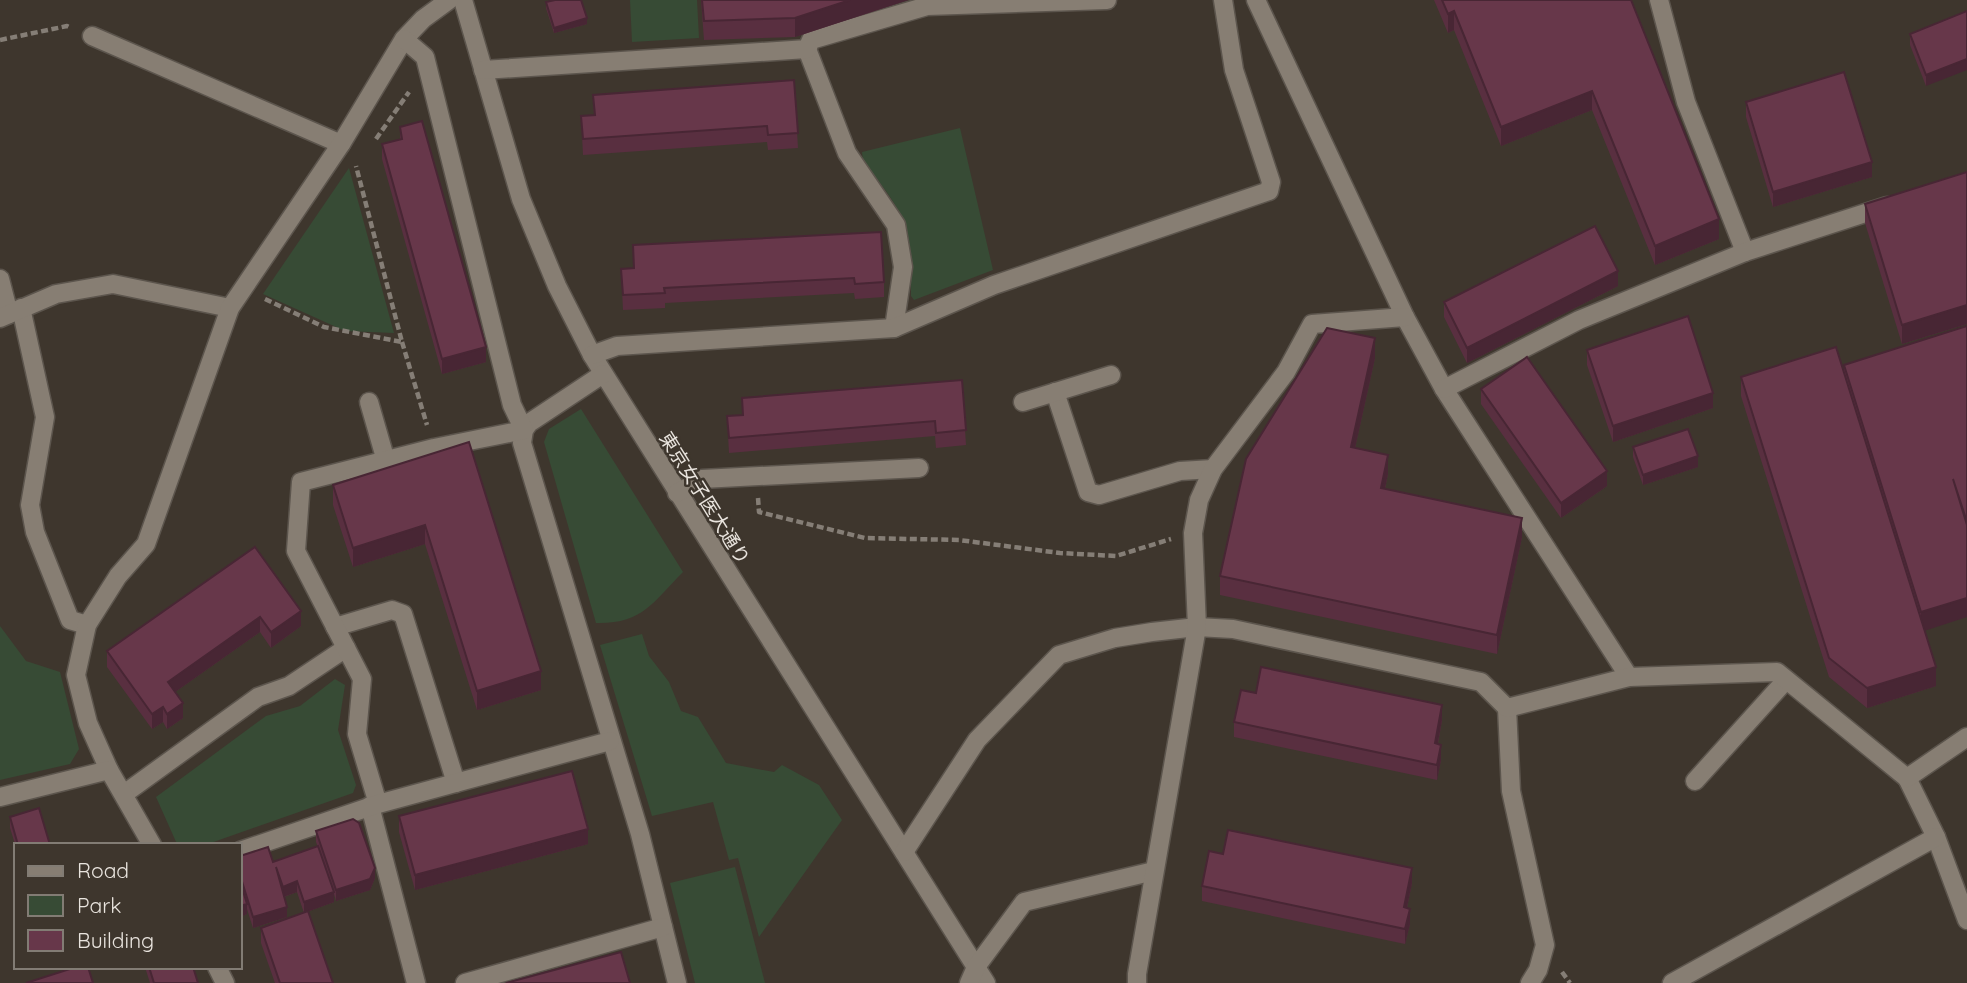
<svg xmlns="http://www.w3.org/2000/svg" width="1967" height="983" font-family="Quicksand,'Noto Sans JP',sans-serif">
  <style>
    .green { fill: #374b35 }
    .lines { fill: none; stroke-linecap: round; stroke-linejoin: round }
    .minor-casing { stroke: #5c554d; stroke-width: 21 }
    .path { stroke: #857e76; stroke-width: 4.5; stroke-dasharray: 7 3.5; stroke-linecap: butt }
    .minor { stroke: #877e73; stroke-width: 18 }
    .wall { fill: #592f40 }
    .shaded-wall { fill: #482634 }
    .building { fill: #67374a; stroke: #482634; stroke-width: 2 }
    .labels { text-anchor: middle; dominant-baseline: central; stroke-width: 5; stroke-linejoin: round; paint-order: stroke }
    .street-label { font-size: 19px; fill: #e9e4de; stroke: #3e362d }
  </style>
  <rect width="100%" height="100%" fill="#3e362d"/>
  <g class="green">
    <polygon points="630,0 697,0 699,38 632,42"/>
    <path d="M960 128 993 270 914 300 911 296C911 268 912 235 898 210 889 193 875 177 863 161L862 152Z"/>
    <polygon points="349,168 394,333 345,331 263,294"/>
    <path d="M581 409 683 572C652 603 643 624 596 623L544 442 549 429Z"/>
    <polygon points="0,626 26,661 60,672 79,749 70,764 0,780"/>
    <polygon points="642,634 649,656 669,682 681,711 698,717 726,763 774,772 782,765 819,785 842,820 759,937 738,858 729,860 713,802 652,816 600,645"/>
    <polygon points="335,679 345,685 338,730 356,785 353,793 205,845 177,844 156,797 266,716 300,706"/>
    <polygon points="735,867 765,983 695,983 670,883"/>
  </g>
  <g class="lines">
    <defs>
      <g id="minor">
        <polyline points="463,0 521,199 557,286 592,355 986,983"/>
        <polyline points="1256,0 1405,317 1444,389 1629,677"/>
        <polyline points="1659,0 1686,102 1745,252"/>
        <polyline points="92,36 341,144"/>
        <polyline points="807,49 847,153 896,225 903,267 894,328"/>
        <polyline points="483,70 807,49 811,40 927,6 1107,0"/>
        <polyline points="0,279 9,314"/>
        <polyline points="21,308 45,417 30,505 35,532 70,620 87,625"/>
        <polyline points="0,318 56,294 113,284 230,308"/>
        <polyline points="592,355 617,346 894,328 994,285 1269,191 1271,182 1234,70 1223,0"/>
        <polyline points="603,374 529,423 524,430 522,443 640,834 677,983"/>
        <polyline points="1444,389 1579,320 1745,252 1887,206"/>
        <polyline points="1055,392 1088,492 1099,495 1180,471 1213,469"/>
        <polyline points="369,402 386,461"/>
        <polyline points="1023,402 1111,375"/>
        <polyline points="677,493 702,479 919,468"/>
        <polyline points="335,627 392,610 403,614 456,783"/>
        <polyline points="1507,708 1511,791 1545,945 1538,970 1530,983"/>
        <polyline points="109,770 88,723 76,675 87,625 118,576 146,544 230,308 341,144 404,39 423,19 449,0"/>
        <polyline points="1907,778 1936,837 1967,920"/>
        <polyline points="1695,781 1786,680"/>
        <polyline points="124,794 258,697 289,686 346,648"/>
        <polyline points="0,797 109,770 152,845"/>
        <polyline points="378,804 357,734 362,679 296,551 301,482 434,448 524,430 512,405 425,57 404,39"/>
        <polyline points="370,806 416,983"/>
        <polyline points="240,851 378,804 610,741"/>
        <polyline points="904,852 977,740 1059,655 1115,638 1152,632 1197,627 1233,629 1481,682 1507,708 1629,677 1777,672 1907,778 1967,737"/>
        <polyline points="217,967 225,983"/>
        <polyline points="465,983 663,927"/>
        <polyline points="969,983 976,967 1024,902 1154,871"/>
        <polyline points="1137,983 1137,974 1197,627 1193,533 1199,500 1213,469 1286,372 1312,324 1405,317"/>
        <polyline points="1672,983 1936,837"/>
      </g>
    </defs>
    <use href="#minor" class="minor-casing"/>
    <g class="path">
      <polyline points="0,40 67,26 71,28"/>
      <polyline points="376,139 409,92"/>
      <polyline points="265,299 324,327 402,342 356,166"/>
      <polyline points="402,342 427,425"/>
      <polyline points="758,498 759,512 865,538 959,540 1060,553 1116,556 1171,539"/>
      <polyline points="1562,972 1570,983"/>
    </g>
    <use href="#minor" class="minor"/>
  </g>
  <g class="wall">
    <polygon points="701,0 908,0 795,37 704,40"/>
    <polygon points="1434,0 1631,0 1719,239 1655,265 1592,110 1501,146 1454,30 1448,33"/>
    <polygon points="546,2 587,24 554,33 546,8"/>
    <polygon points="1967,11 1926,86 1910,45 1910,34"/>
    <polygon points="794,80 798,148 768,150 767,142 583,155 581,116 594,115 593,95"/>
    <polygon points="1746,102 1872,177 1773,207 1746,117"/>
    <polygon points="400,127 486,362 442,374 382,159 382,144 400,139"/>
    <polygon points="1967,172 1967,324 1902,344 1865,223 1865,204"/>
    <polygon points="633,245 884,282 884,297 855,299 854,293 665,303 665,308 623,310 621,269 634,268"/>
    <polygon points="1618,286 1467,363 1444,317 1444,302"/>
    <polygon points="1967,326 1924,631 1936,686 1867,708 1829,677 1741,396 1741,377 1844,372 1844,365"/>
    <polygon points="1587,350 1713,408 1613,442 1587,365"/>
    <polygon points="1375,358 1355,448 1388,474 1385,489 1522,537 1497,654 1220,595 1220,576"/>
    <polygon points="962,380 966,445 936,448 935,436 729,453 727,416 742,415 742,398"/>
    <polygon points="1481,389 1607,486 1561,518 1481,404"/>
    <polygon points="469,442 541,690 477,710 425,544 353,567 333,505 333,485"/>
    <polygon points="1633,447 1698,467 1643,485 1633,457"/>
    <polygon points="255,547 301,626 271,648 260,632 175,692 183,718 167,729 163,722 152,729 107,667 107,651"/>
    <polygon points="1256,693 1442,720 1438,744 1441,760 1437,780 1234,737 1234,722"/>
    <polygon points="399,816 588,844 415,890 399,832"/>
    <polygon points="10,817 50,845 16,845 16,847 10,828"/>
    <polygon points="316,831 375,878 370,890 336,901 334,894 334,902 304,913 297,892 284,897 287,917 253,928 247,909 247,914 240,917 240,856 273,862 318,847 316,842"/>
    <polygon points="1412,883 1407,908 1410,924 1405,944 1202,901 1202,886"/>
    <polygon points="261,928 333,983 275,983 261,943"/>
    <polygon points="145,967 193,967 198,983 150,983"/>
  </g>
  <g class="shaded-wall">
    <polygon points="850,0 908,0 795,37 795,18"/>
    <polygon points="1454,11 1454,30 1448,33 1448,14"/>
    <polygon points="587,18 587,24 554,33 554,28"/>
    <polygon points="1967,59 1967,70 1926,86 1926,75"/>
    <polygon points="1592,91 1592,110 1501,146 1501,127"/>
    <polygon points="1872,162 1872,177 1773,207 1773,192"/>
    <polygon points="1719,219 1719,239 1655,265 1655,246"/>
    <polygon points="1618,271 1618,286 1467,363 1467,348"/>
    <polygon points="1967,305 1967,324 1902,344 1902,325"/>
    <polygon points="1375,338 1375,358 1351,466 1351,447"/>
    <polygon points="486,347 486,362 442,374 442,359"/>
    <polygon points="1713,393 1713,408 1613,442 1613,426"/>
    <polygon points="1388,455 1388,474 1381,507 1381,488"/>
    <polygon points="1698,456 1698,467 1643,485 1643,475"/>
    <polygon points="1607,471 1607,486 1561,518 1561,503"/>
    <polygon points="1522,518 1522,537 1497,654 1497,635"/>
    <polygon points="425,525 425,544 353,567 353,548"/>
    <polygon points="1967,598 1967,617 1921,632 1921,612"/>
    <polygon points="301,611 301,626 271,648 271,632"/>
    <polygon points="260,617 260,632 168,697 168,682"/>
    <polygon points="1936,667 1936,686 1867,708 1867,688"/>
    <polygon points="541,671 541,690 477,710 477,691"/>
    <polygon points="183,703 183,718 167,729 167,714"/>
    <polygon points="1442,705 1442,720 1435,759 1435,743"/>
    <polygon points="163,707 163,722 152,729 152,714"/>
    <polygon points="1441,745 1441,760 1437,780 1437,765"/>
    <polygon points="588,829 588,844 415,890 415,875"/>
    <polygon points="375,868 375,878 370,890 336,901 336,890"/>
    <polygon points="1412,868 1412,883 1404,922 1404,907"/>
    <polygon points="297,881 297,892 283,897 283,887"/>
    <polygon points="334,892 334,902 304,913 304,902"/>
    <polygon points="247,904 247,914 240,917 240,906"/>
    <polygon points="287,907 287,917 253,928 253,917"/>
    <polygon points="1410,909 1410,924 1405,944 1405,929"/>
  </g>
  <g class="building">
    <polygon points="555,0 581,0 587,18 554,28 546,2"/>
    <polygon points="702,0 850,0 795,18 704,21"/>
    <polygon points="1442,0 1631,0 1719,219 1655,246 1592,91 1501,127 1454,11 1448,14"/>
    <polygon points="1967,11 1967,59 1926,75 1910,34"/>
    <polygon points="1844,72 1872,162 1773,192 1746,102"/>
    <polygon points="794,80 798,133 768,135 767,126 583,139 581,116 595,115 593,95"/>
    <polygon points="422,121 486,347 442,359 382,144 402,139 400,127"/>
    <polygon points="1967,172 1967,305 1902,325 1865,204"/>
    <polygon points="1595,226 1618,271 1467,348 1444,302"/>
    <polygon points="881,232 884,282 855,284 854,278 664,288 665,293 623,295 621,269 634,268 633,245"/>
    <polygon points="1688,316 1713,393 1613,426 1587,350"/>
    <polygon points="1967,326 1967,522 1953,479 1967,525 1967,598 1921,612 1844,365"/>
    <polygon points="1327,328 1375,338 1351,447 1388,455 1381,488 1522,518 1497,635 1220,576 1246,459"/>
    <polygon points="1836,347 1936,667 1867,688 1829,658 1741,377"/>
    <polygon points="1527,357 1607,471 1561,503 1481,389"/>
    <polygon points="962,380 966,430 936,433 935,421 729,438 727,416 743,415 742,398"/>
    <polygon points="1688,429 1698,456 1643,475 1633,447"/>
    <polygon points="469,442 541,671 477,691 425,525 353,548 333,485"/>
    <polygon points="255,547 301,611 271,632 260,617 168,682 183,703 167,714 163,707 152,714 107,651"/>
    <polygon points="1261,667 1442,705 1435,743 1441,745 1437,765 1234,722 1241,690 1256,693"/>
    <polygon points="572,771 588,829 415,875 399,816"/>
    <polygon points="39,808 50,845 18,845 10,817"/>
    <polygon points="353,819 359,823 375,868 370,879 336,890 316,831"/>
    <polygon points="1228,830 1412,868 1404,907 1410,909 1405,929 1202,886 1209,851 1223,854"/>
    <polygon points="318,846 334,892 304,902 297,881 283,887 276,867 287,907 253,917 240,875 240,856 268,847 273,862"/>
    <polygon points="240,881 247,904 240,906"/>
    <polygon points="308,911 333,983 280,983 261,928"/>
    <polygon points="621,952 630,983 506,983"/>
    <polygon points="76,967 88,967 93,983 26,983"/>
    <polygon points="149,967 193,967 198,983 154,983"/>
  </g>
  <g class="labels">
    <g class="street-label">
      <text transform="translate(705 498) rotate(58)">東京女子医大通り</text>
    </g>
  </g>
  <rect x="14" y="843" width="228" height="126" fill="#3e362d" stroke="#827c74" stroke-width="2"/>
  <rect x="28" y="866" width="35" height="10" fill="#877e73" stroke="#827c74" stroke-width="2"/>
  <text x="77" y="878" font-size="21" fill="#e9e4de">Road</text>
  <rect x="28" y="895" width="35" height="21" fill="#374b35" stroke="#827c74" stroke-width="2"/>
  <text x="77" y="913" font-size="21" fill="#e9e4de">Park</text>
  <rect x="28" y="930" width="35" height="21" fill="#67374a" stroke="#827c74" stroke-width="2"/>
  <text x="77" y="948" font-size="21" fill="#e9e4de">Building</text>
</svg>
